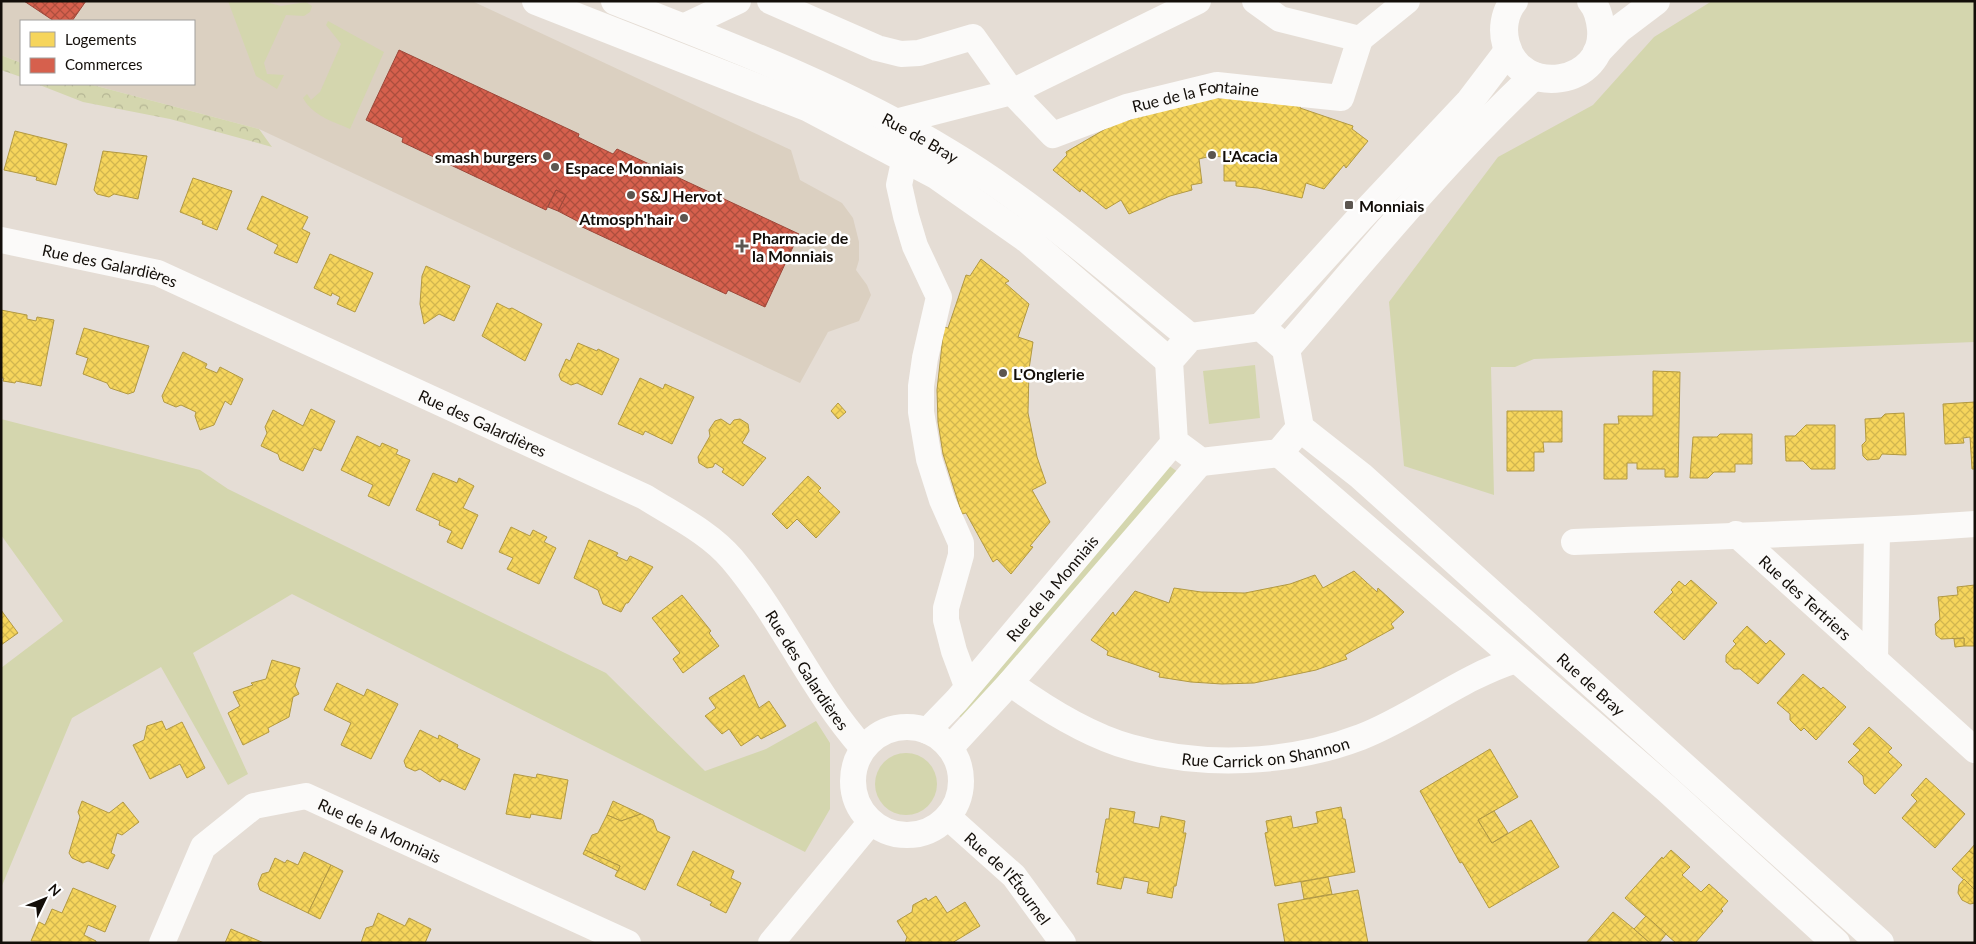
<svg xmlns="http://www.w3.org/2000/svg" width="1976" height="944" font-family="Lato,sans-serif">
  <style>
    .commercial { fill: #dbd0c1 }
    .grass { fill: #d4d6ae }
    .forest { fill: url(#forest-crowns) }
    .homes { fill: url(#homes-cross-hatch); stroke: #b29943 }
    .shops { fill: url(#shops-cross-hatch); stroke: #9c4739 }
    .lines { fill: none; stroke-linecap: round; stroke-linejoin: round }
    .minor { stroke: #fbfaf9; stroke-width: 26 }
    .tertiary { stroke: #fbfaf9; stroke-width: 28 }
    .poi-dot { fill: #5c5650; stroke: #fff; stroke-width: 2 }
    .labels { text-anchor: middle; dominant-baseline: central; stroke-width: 5; stroke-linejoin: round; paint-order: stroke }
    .street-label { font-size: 16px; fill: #130e09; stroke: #fff }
    .poi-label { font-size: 16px; font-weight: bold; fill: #130e09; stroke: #fff; text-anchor: start }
  </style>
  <defs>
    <pattern id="forest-crowns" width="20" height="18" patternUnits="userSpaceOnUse" patternTransform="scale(1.25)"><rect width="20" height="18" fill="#d4d6ae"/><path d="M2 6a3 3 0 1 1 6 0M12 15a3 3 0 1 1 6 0" fill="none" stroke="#b5b694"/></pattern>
    <pattern id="homes-cross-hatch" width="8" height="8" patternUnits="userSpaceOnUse" patternTransform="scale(1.25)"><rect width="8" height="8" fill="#f6d55c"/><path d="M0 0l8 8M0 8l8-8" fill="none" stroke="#d2b64f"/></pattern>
    <pattern id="shops-cross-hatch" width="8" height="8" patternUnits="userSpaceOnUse" patternTransform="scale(1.25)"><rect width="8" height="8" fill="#d6604d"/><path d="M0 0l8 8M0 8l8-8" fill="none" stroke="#ac4e3e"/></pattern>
  </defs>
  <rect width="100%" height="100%" fill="#e5ddd5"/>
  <polygon class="commercial" points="1,1 472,1 791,150 800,180 842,203 853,218 859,242 859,260 856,270 867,285 871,295 859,321 828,332 800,383 259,129 89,84 194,84 194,21 21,21 21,63 1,55"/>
  <g class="grass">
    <polygon points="228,1 262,1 281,6 306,2 312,6 310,12 304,16 286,15 264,63 267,74 284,75 277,89 256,76"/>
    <polygon points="1712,1 1975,1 1975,342 1534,359 1515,367 1491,367 1494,495 1404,466 1389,302 1498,157 1593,105 1654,37"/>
    <path d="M328 21 384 52 350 129C332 121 313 116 303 98L307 94 311 100 320 92 341 44 326 25Z"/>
    <polygon points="1255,365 1260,418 1209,424 1203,371"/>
    <polygon points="1,419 200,470 228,489 606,673 705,771 766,749 816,721 830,743 830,809 805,852 292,594 193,653 248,774 228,785 161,667 72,718 1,888 1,668 63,621 1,535"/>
    <polygon points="1168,465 1178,472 966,722 957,714"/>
    <circle cx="906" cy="784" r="31"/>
  </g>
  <g class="forest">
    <polygon points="1,55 21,63 21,77 1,70"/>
    <polygon points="37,84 89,84 259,129 272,147 170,119 83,102"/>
  </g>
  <g class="homes">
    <polygon points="1205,98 1269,98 1301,104 1300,108 1353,126 1352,129 1368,141 1346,168 1344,165 1324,189 1306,183 1302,198 1258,188 1236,186 1236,181 1224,181 1224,157 1211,156 1199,159 1202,183 1191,185 1192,190 1170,196 1129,214 1121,200 1106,209 1081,189 1080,192 1053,170 1067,155 1066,152 1114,124"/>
    <polygon points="15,131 67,144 56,185 36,180 37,177 4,170"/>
    <polygon points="103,151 147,156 138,199 114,194 109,197 97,194 94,190"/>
    <polygon points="193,178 232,191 217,230 202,224 203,221 180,212"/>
    <polygon points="262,196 308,217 302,229 310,233 297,263 274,253 278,245 247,229"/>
    <polygon points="330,254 373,273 355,312 337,304 340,297 332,293 331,296 314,288"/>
    <polygon points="981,259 1009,281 1005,283 1029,304 1018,337 1033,342 1029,369 1028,413 1037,457 1046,483 1032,490 1050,522 1030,546 1033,547 1011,574 997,559 993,562 966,513 962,514 943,454 938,422 937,390 944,327 948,328 966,275 970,276"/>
    <polygon points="426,266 470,286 454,321 439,314 424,324 420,304 422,276"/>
    <polygon points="497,303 509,309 512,308 542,324 525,361 482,336"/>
    <polygon points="1,310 27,315 27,319 36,321 37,317 54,320 41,386 16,381 15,383 3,381 4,378 1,378"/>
    <polygon points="84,328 149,346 134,392 128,394 110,388 107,383 83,374 88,358 76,354"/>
    <polygon points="578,343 597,351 598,349 619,359 602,395 577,383 571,385 561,380 559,375 566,359 570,361"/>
    <polygon points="183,352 207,364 205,368 217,373 220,367 243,379 231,405 225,401 214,425 200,430 195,416 196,412 181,405 176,407 164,402 162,396"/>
    <polygon points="1653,371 1680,372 1678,477 1665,477 1665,469 1637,469 1637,463 1627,463 1627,479 1604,479 1604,424 1619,424 1618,416 1653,416"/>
    <polygon points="640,378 663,389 665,384 694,397 672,444 645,431 643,435 618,424"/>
    <polygon points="1975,402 1975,469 1972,469 1970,437 1963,438 1964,443 1945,444 1943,404"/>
    <polygon points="838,403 846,412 838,419 831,411"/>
    <polygon points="311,409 335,421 321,451 314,448 303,471 280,460 278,454 261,446 267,433 265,427 273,410 303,426"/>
    <polygon points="1507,411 1562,411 1562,442 1543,442 1544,452 1534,452 1534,471 1507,471"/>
    <polygon points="1904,413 1906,455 1882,454 1879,459 1867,460 1863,456 1862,445 1866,441 1865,419 1881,418 1885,414"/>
    <polygon points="721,419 730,425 734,420 740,419 748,424 749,431 742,443 766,458 743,486 722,472 724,469 715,463 713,467 707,468 699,463 698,457 710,436 709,430 715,421"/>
    <polygon points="1806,425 1835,425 1835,469 1811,469 1803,461 1786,461 1785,436 1795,436"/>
    <polygon points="1720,434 1752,434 1752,464 1735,464 1735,472 1714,472 1708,478 1690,478 1693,437 1717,437"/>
    <polygon points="357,436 380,447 382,443 398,450 396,454 410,460 389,506 368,496 373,485 341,470"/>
    <polygon points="433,473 457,483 459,478 474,486 463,508 478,515 462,549 447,542 452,531 439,525 440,521 416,510"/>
    <polygon points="808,476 821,488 818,491 840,512 816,538 797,519 787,529 772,514"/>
    <polygon points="511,527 530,536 533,530 547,537 544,542 556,548 539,584 507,569 513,558 499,552"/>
    <polygon points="589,540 618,553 616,556 627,561 630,556 653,567 628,603 626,603 621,612 603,604 598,590 574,578"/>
    <polygon points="1354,571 1377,592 1378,588 1404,612 1391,624 1394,628 1345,655 1347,659 1316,670 1254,683 1222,684 1191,682 1159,677 1160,673 1107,655 1108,651 1091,640 1113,612 1115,616 1135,591 1169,603 1174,588 1201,592 1245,593 1290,584 1315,575 1323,588"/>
    <polygon points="1691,580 1717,603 1684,640 1654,612 1673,592 1671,590 1679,581 1685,586"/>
    <polygon points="1975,585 1975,646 1964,646 1964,638 1941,639 1936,635 1935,624 1940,619 1938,597 1958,595 1957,587"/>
    <polygon points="682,595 711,631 709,633 719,646 683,673 673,659 680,653 652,618"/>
    <polygon points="1,610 18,633 1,645"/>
    <polygon points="1747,626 1766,644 1770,640 1785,654 1758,684 1740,669 1734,669 1726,662 1726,655 1736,644 1733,641"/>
    <polygon points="1964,638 1964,646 1955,647 1954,639"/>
    <polygon points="272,660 300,668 295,686 299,694 293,697 289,717 268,728 269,732 243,745 228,713 240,706 233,692 253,685 251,683 266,679"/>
    <polygon points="1803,674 1821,689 1823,687 1846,707 1816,740 1804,728 1801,731 1790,720 1790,714 1777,703"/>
    <polygon points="744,675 759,708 769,701 786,726 761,739 758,735 741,746 729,729 722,734 705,716 716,708 709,698"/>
    <polygon points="337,683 364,696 367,689 398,704 371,759 341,745 351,723 324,710"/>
    <polygon points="162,721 166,730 182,722 205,768 187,778 180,764 150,779 133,745 144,740 147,726"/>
    <polygon points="1869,727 1892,748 1888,752 1902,765 1875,794 1864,784 1863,776 1848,762 1860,750 1853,744"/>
    <polygon points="420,730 438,739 439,735 458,745 457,748 480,759 465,790 442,779 440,782 420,769 415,771 406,767 404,761"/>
    <polygon points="1490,749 1518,797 1478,820 1492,843 1531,820 1559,867 1489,908 1462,862 1460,863 1420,791"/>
    <polygon points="514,774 536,778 537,774 568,780 561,819 531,814 530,818 506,814"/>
    <polygon points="1926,778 1965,814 1935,848 1902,818 1917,801 1911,795"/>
    <polygon points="82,801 109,813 123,802 139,822 122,835 117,833 111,853 115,855 108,869 88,861 83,863 72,858 69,853 80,817 78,812"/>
    <polygon points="613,801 641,814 621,821 607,815"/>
    <polygon points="1341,807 1343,819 1345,819 1355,872 1275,886 1265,833 1268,832 1266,821 1291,816 1293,828 1318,823 1316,812"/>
    <polygon points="1110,808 1135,812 1133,823 1159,828 1161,816 1185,821 1183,833 1186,833 1176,886 1174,886 1172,898 1147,893 1149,882 1124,877 1121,889 1097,884 1099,873 1096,872 1106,819 1109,819"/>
    <polygon points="1494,811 1508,833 1492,843 1478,820"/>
    <polygon points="641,814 653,820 657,831 670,837 645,890 615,876 620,866 585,850 592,835 598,833 607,815 621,821"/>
    <polygon points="1975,844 1975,853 1973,854 1969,851"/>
    <polygon points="585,850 620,866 618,871 583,854"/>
    <polygon points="1671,850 1690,867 1682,875 1701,892 1709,884 1728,901 1721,909 1723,911 1695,943 1676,943 1625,898 1662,857 1663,859"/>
    <polygon points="693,851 734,871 731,878 741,883 726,913 710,905 712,902 677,885"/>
    <polygon points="1969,851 1973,854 1975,853 1975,890 1952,869"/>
    <polygon points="304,852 331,865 308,913 260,890 258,884 262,874 269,872 275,858 285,863 287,860 298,865"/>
    <polygon points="331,865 343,871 320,919 308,913"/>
    <polygon points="1328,877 1332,894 1304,899 1301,882"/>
    <polygon points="1964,879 1975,890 1975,903 1970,904 1962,900 1958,893 1959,885"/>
    <polygon points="73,888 116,906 105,932 88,925 84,935 96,941 96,943 31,941 39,922 45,925 52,909 62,913"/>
    <polygon points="1358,890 1368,943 1285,943 1278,904"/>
    <polygon points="936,896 947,913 965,902 980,926 952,943 905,943 907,937 897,921 912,912 913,905 926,898 928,901"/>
    <polygon points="1613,912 1634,929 1650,943 1586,943"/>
    <polygon points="378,913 405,926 409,918 431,929 425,943 361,943 366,928 373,926"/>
    <polygon points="1646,916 1666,934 1659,943 1650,943 1634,929"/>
    <polygon points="231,929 264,943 225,943"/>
  </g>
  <g class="shops">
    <polygon points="24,1 86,1 72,21 54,21"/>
    <polygon points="399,50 579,134 578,137 613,154 617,149 799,234 765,307 728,290 726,294 578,225 579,222 558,211 566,195 556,190 546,210 402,142 403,138 366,120"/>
    <polygon points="556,190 566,195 558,211 548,207"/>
  </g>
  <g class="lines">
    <g class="minor">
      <path id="s1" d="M770 1 877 48 901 54 919 53 973 37 1012 92 1053 135 1127 107 1217 85 1341 98 1360 39"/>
      <polyline points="1255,1 1280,19 1360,39 1407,1"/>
      <polyline points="683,27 738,1"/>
      <polyline points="895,122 1012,92 1198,1"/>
      <polyline points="905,157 899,185 906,216 915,246 939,297 925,358 921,386 921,412 929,459 942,500 961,543 961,555 946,608 946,620 954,651 967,686"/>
      <path id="s2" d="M1 240 158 273 645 497C675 516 709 532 732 559 782 618 812 691 863 748"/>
      <path id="s3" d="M1736 534 1975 750"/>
      <path d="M1574 542C1708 536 1841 534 1975 524"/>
      <polyline points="1875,660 1877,531"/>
      <path id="s4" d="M1010 683C1046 709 1087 735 1130 747 1203 768 1290 764 1361 737 1415 716 1461 677 1516 660"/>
      <circle cx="907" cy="781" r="54"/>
      <path id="s5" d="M927 731 957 700 1174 442"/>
      <polyline points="950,748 1010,683 1201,462"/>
      <path id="s6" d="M948 817 1014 876 1063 943"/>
      <path id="s7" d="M162 943 203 847 254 806 306 796 628 943"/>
      <polyline points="771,943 870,823"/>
    </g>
    <g class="tertiary">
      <polyline points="536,1 809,108 936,175 1027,239 1169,361"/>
      <path id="s8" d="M615 1C730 46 844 89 949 153 1036 205 1112 274 1190 337"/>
      <path d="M1514 1C1504 13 1502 30 1506 44 1520 99 1606 85 1601 29 1600 19 1598 9 1591 1"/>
      <polyline points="1597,52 1619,29 1656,1"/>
      <polygon points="1261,327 1286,349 1300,428 1279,453 1201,462 1174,442 1169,361 1190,337"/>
      <polyline points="1261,327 1361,217 1470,101 1508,51"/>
      <path d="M1286 349C1367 256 1444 160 1534 76"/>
      <path id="s9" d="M1300 428 1361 476 1880 943"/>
      <polyline points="1279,453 1667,789 1836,943"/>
    </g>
  </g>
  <g class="poi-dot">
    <circle cx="1212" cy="155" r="5"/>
    <circle cx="547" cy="156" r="5"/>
    <circle cx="555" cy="167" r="5"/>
    <circle cx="631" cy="195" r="5"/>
    <rect x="1344" y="200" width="10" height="10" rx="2.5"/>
    <circle cx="684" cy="218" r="5"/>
    <path d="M739.5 238.5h5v5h5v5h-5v5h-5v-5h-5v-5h5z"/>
    <circle cx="1003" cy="373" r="5"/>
  </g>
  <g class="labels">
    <g class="street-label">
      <text stroke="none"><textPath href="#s1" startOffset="492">Rue de la Fontaine</textPath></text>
      <text stroke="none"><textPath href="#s8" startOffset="335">Rue de Bray</textPath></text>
      <text stroke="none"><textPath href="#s2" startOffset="112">Rue des Galardières</textPath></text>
      <text stroke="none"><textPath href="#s2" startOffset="518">Rue des Galardières</textPath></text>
      <text stroke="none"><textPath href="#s5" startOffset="190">Rue de la Monniais</textPath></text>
      <text stroke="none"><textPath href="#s3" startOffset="94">Rue des Tertriers</textPath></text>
      <text stroke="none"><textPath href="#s2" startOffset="938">Rue des Galardières</textPath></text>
      <text stroke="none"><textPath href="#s9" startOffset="388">Rue de Bray</textPath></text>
      <text stroke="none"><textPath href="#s4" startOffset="274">Rue Carrick on Shannon</textPath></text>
      <text stroke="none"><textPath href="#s7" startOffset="304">Rue de la Monniais</textPath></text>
      <text stroke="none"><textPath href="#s6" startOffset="86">Rue de l'Étournel</textPath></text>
    </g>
    <g class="poi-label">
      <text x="1222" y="155">L'Acacia</text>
      <text x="537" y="156" text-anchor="end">smash burgers</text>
      <text x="565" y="167">Espace Monniais</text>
      <text x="641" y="195">S&amp;J Hervot</text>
      <text x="1359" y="205">Monniais</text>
      <text x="674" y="218" text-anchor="end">Atmosph'hair</text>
      <text x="752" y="237">Pharmacie de<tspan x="752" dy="18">la Monniais</tspan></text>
      <text x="1013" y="373">L'Onglerie</text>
    </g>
  </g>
  <rect width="1976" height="944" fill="none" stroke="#130e09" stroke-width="5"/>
  <rect x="20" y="20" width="175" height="65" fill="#ffffff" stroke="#a19f9d"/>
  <rect x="30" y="32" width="25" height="15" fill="#f6d55c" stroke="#a19f9d"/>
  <text x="65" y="45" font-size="15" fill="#130e09">Logements</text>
  <rect x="30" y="58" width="25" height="15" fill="#d6604d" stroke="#a19f9d"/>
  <text x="65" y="70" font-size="15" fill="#130e09">Commerces</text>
  <g transform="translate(45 899) rotate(47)" stroke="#ffffff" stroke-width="4" paint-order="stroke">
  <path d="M0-4L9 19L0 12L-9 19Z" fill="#130e09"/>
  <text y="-8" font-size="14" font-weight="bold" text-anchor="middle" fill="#130e09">N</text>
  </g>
</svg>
